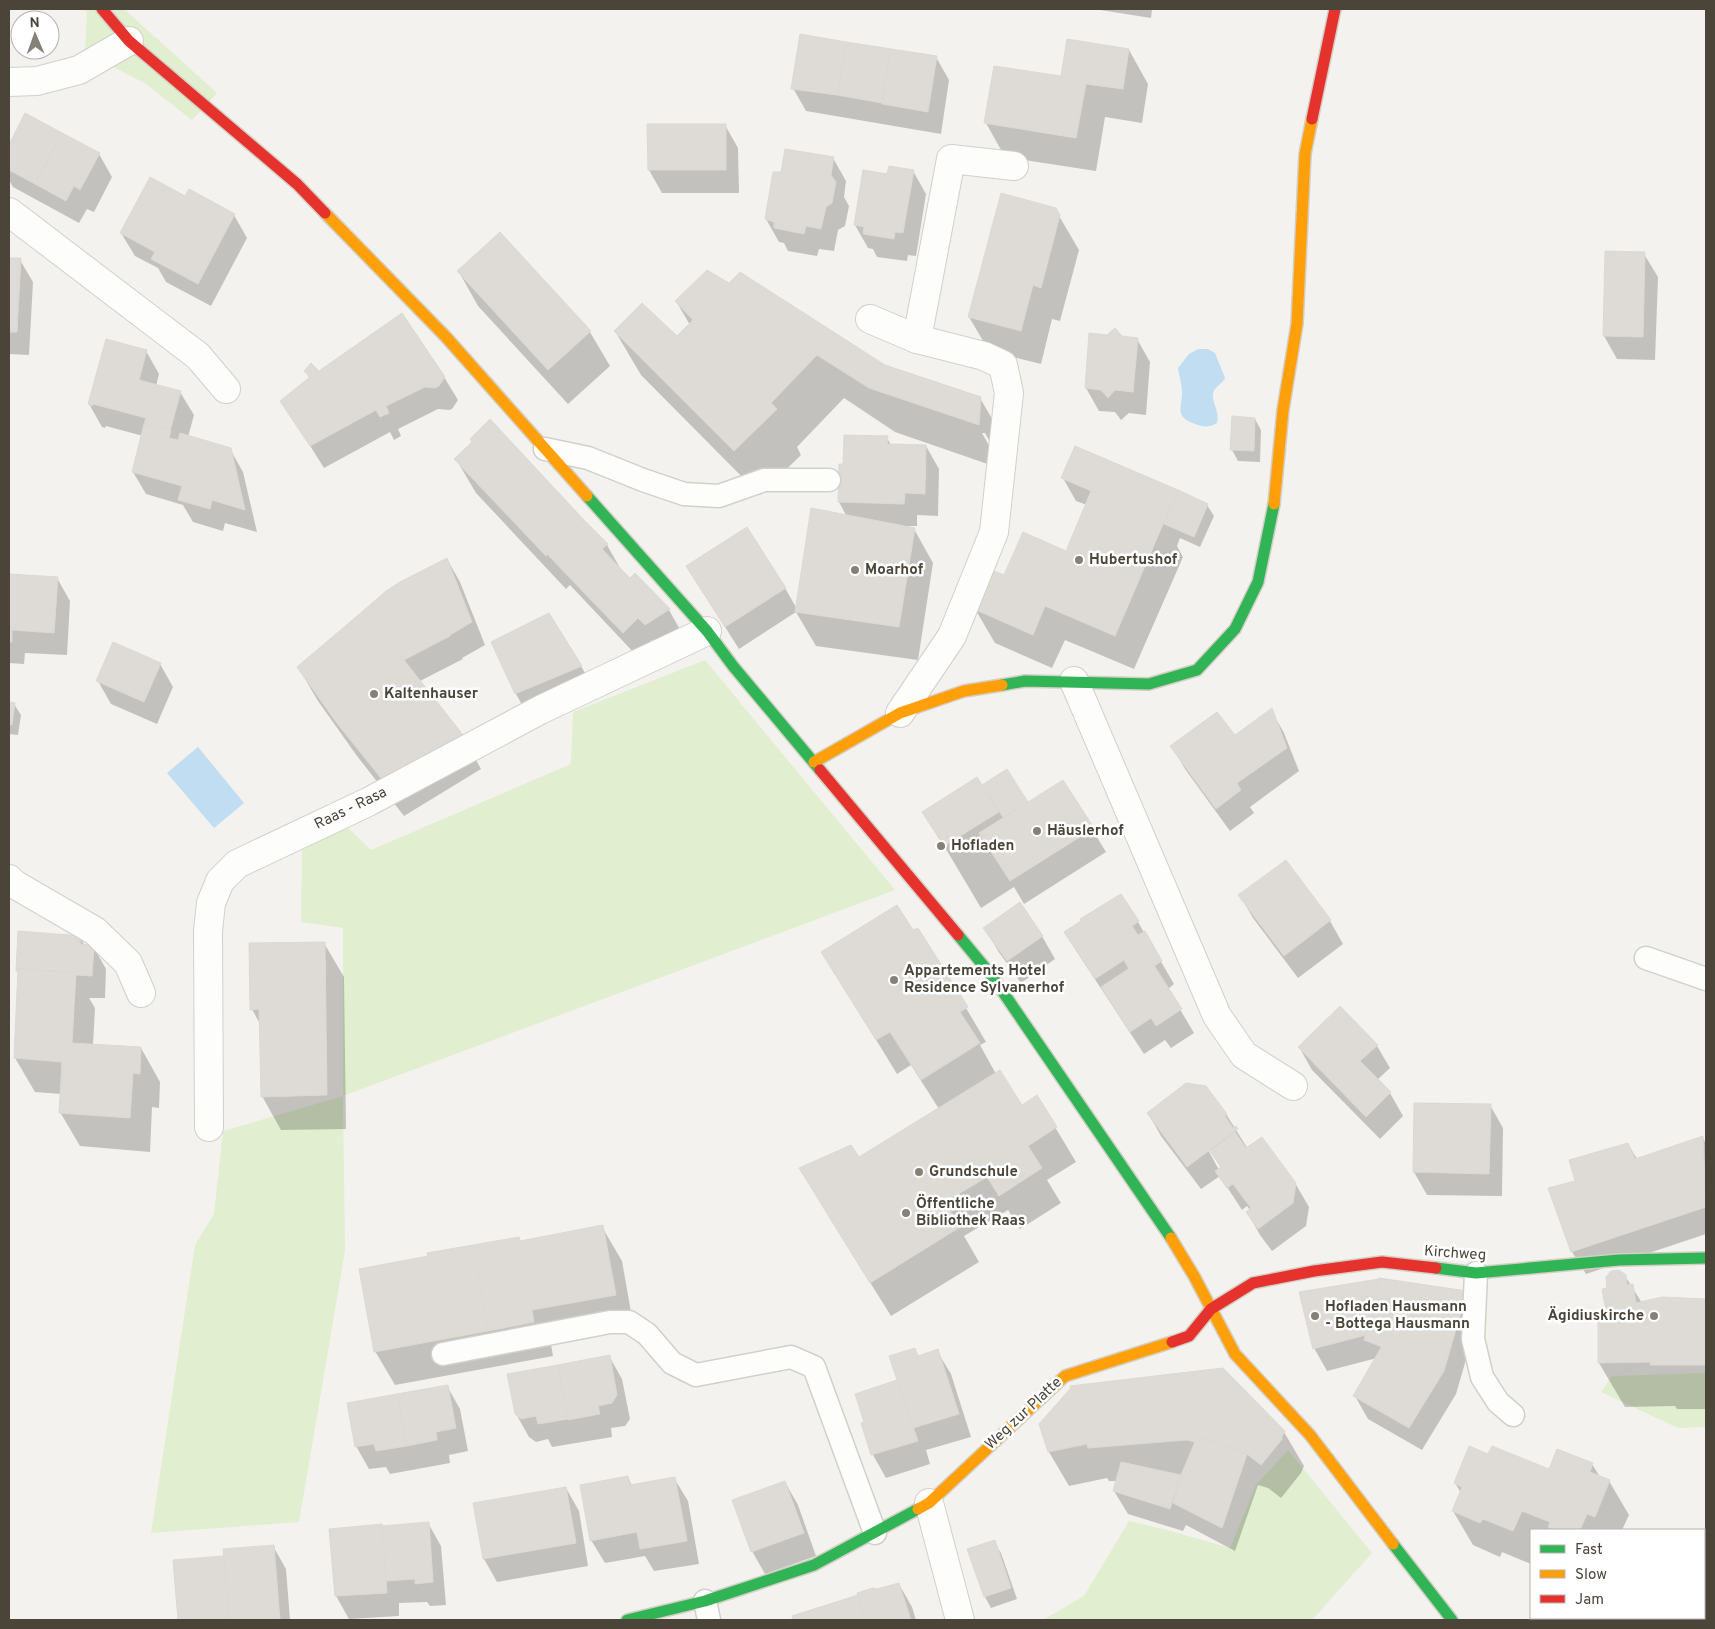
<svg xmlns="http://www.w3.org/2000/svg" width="1715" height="1629" font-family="Overpass,sans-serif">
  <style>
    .green { fill: #e1eecf }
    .water { fill: #c0ddf1 }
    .shadow { fill: #0003; fill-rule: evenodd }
    .building { fill: #dedbd6; stroke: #dcd9d4 }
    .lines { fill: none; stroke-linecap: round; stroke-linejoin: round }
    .lane-casing { stroke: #d2d0cb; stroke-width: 25 }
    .street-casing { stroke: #d2d0cb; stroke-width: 30 }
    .fast-casing { stroke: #d3cfc5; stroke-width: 14 }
    .slow-casing { stroke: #d3cfc5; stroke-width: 14 }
    .jam-casing { stroke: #d3cfc5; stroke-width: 14 }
    .lane { stroke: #fdfdfc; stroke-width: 22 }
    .street { stroke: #fdfdfc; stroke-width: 28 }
    .fast { stroke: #30b455; stroke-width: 11 }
    .slow { stroke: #ff9f0a; stroke-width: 11 }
    .jam { stroke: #e5322d; stroke-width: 11 }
    .poi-dot { fill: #868178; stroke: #fff; stroke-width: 2 }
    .labels { text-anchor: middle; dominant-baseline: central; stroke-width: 5; stroke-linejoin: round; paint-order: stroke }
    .poi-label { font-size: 15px; font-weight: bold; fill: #4b4439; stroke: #fff; text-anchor: start }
    .street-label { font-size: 15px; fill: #4b4439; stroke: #fff }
  </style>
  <rect width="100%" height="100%" fill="#f4f2ee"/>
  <g class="green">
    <polygon points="84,9 124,9 217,93 192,120 146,84 85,52 87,12"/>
    <polygon points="705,660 895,890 343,1096 345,1251 299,1522 151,1533 195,1245 214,1214 223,1131 343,1096 343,928 301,922 302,850 347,827 371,850 571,764 573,712"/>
    <polygon points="1706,1373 1706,1427 1678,1428 1601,1392 1612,1376"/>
    <polygon points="1288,1450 1372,1553 1312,1620 1043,1620 1084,1596 1129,1521 1167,1530 1230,1548 1256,1485"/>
  </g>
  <g class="water">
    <path d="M1198 349H1208L1215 353 1225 378C1223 384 1214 386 1213 394 1212 404 1220 411 1217 423 1209 428 1203 427 1195 424 1174 416 1182 409 1182 392 1182 384 1179 376 1178 368L1189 354Z"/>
    <polygon points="198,747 244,803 214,828 167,773"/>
  </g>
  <g class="shadow">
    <polygon points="1094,9 1152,9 1151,18"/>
    <polygon points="801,36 936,57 949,80 941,134 806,111 793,88"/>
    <polygon points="1129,50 1148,84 1142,123 1105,117 1096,171 1005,157 986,123 1062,77"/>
    <polygon points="26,115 99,154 112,177 94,212 87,209 79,223 13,187 9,180 9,147"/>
    <polygon points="725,125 738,148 739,193 662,193 649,170"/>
    <polygon points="833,158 846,181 844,197 849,206 845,226 838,230 834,251 819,249 817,256 788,251 784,243 779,242 766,219 782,173"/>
    <polygon points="913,171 926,194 916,256 908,255 907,261 877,257 873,249 868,248 855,225 888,175"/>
    <polygon points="186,198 234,215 247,238 211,306 166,282 158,268 135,256 121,233"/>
    <polygon points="1055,209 1079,250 1060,321 1052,319 1041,364 989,351 969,317"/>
    <polygon points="500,234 590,332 610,366 568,404 478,306 459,272"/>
    <polygon points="1644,254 1658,277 1655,360 1617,359 1604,336"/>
    <polygon points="9,259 20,260 33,282 29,355 9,354"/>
    <polygon points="676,301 884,366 980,398 1006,443 1004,467 985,433 982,433 1002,469 895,432 844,398 797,447 801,455 760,495 641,375 615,331 677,338 690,325"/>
    <polygon points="1121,337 1137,339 1150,362 1146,415 1129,413 1121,420 1115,412 1099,411 1086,388"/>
    <polygon points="146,351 159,374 156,386 180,392 194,415 188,437 230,449 243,472 257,532 225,523 223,531 193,522 183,505 146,494 133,472 143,436 106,426 105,428 102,427 89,404"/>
    <polygon points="305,371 444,377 458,400 452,409 449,410 438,409 398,429 401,436 394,440 390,432 324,468 282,401 310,379"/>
    <polygon points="1255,419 1261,430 1260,462 1238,461 1232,450"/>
    <polygon points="490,421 607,545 620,568 629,580 635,575 669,610 682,633 659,648 652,640 636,655 570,585 566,589 476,493 456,459 473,442"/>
    <polygon points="887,438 891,445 926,446 939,469 938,516 917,515 917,526 907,526 906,528 914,529 933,563 918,660 816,646 796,612 739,649 701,589 785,588 797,609 847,517 839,502 840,465 845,465"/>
    <polygon points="1075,448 1207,505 1214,516 1200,547 1180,538 1177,546 1183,557 1134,669 1065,640 1052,668 995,643 975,609 1005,577 1066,553 1087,505 1076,501 1063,478"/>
    <polygon points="447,559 460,582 485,645 462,658 463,659 420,681 462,735 481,769 404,816 357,756 318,701 298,667"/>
    <polygon points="9,575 57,578 70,601 67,655 25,653 24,664 9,663"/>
    <polygon points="492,643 581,666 594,689 529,717 516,694"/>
    <polygon points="160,664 173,687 157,724 111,704 98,681"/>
    <polygon points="9,703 14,704 21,715 18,735 9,734"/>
    <polygon points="1271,710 1284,733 1299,771 1250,807 1254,813 1230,831 1185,769 1172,746 1234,737"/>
    <polygon points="1007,771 1028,804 1063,782 1106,852 1024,904 1014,887 981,908 924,812 988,796"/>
    <polygon points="1286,862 1330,921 1343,944 1298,978 1253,918 1240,896"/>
    <polygon points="1138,922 1174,984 1168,989 1194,1033 1171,1048 1165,1040 1144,1054 1079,955 1066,932"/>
    <polygon points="985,928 1042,936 1055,959 1021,983 998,951"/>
    <polygon points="20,933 80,937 85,946 93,946 106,969 105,998 89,998 95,1008 93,1045 141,1048 160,1082 159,1108 152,1107 150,1152 80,1146 60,1112 61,1094 35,1092 15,1058"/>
    <polygon points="324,943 344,977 346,1129 281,1130 262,1096 260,1024 252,1009"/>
    <polygon points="823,953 966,1008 986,1042 980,1045 996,1074 1021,1106 1037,1097 1076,1162 1047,1180 1061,1203 1020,1229 1008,1210 964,1236 979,1262 891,1316 820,1202 858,1158 939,1109 911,1065 897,1074"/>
    <polygon points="1377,1046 1390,1068 1377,1080 1390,1093 1403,1116 1380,1139 1312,1070 1299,1047"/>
    <polygon points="1490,1105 1503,1128 1502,1196 1427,1195 1414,1172"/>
    <path d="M1148 1113 1226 1114 1248 1149 1295 1183 1309 1207 1306 1226 1272 1251 1260 1235 1247 1212 1250 1210 1247 1206 1242 1210 1220 1176 1201 1189 1161 1136ZM1208 1145 1221 1168 1219 1170 1206 1146Z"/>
    <polygon points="1703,1138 1706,1144 1706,1234 1586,1274 1572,1252 1577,1182 1628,1144 1637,1159"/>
    <polygon points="602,1227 622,1261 634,1329 551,1344 553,1356 395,1385 375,1351 518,1238 521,1242"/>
    <polygon points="1625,1276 1642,1303 1662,1298 1706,1300 1706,1409 1677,1409 1675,1406 1625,1407 1599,1363 1607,1312 1609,1289"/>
    <polygon points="1466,1292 1479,1315 1456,1394 1422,1450 1368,1419 1355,1396 1377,1358 1327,1371 1314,1348"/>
    <polygon points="914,1349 919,1357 937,1351 951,1374 971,1437 926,1450 930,1464 886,1478 873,1455 863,1424 866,1423 898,1381"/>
    <polygon points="609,1356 622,1379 630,1419 625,1426 611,1428 612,1437 552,1447 548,1439 536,1442 529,1437 516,1414"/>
    <polygon points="447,1386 460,1409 468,1451 449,1455 450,1463 390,1474 386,1467 369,1469 356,1446"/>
    <polygon points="1040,1425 1284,1432 1304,1466 1301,1473 1281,1498 1268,1488 1258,1485 1235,1551 1186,1525 1183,1531 1128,1514 1114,1491 1117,1481 1109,1481 1107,1478 1069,1486 1049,1452"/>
    <polygon points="1489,1456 1550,1471 1592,1464 1600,1477 1609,1481 1629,1515 1622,1530 1531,1530 1531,1564 1502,1552 1500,1557 1473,1545 1453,1511 1461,1493 1455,1483"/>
    <polygon points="628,1477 632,1486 674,1478 688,1501 699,1564 654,1571 645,1556 605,1563 591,1540"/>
    <polygon points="785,1482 798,1505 816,1556 765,1574 752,1551"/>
    <polygon points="566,1488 579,1511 588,1566 497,1582 484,1559 475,1504"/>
    <polygon points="428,1523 441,1546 446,1605 430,1606 427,1602 399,1603 399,1616 349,1619 336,1596"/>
    <polygon points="994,1542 1001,1553 1017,1599 991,1608 985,1597"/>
    <polygon points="273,1546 286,1569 290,1620 179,1620 175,1561 225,1557"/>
    <polygon points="899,1584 912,1607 916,1620 794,1620 793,1616"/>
  </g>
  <g class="building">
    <polygon points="800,34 846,42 837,95 791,89"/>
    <polygon points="1067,39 1129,49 1123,89 1086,84 1076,138 984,123 994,66 1061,76"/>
    <polygon points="846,42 891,49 882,103 837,95"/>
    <polygon points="891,49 937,56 928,112 882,104"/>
    <polygon points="25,113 62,133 35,184 9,170 9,145"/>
    <polygon points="647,124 726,124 726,170 648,170"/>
    <polygon points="62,133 100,153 80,190 74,186 66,201 35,184"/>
    <polygon points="785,149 834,157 831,175 836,182 832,203 826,207 821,229 806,226 804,234 774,228 774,222 765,219 773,172 781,172"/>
    <polygon points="889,166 914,170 903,233 895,232 894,239 863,234 864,227 854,225 863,170 887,174"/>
    <polygon points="150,177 185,196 189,189 235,214 198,284 151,259 155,252 120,233"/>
    <polygon points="1001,193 1056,208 1060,215 1041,288 1033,285 1021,331 968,317"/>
    <polygon points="500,232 591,331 548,370 457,271"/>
    <polygon points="1605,251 1645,252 1643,337 1603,336"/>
    <polygon points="9,258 21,258 17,332 9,332"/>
    <polygon points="707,270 729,283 740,272 885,365 981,397 979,425 869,388 817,355 771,403 777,409 734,451 614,331 642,303 677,336 693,320 675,301"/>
    <polygon points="402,313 445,377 439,386 435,388 425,387 386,406 389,413 380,417 376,410 310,446 280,401 310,377 304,371 311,363 319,371"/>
    <polygon points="1115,328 1122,336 1138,338 1133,392 1115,390 1108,398 1101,390 1085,388 1089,333 1107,335"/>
    <polygon points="106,339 147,350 139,380 181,391 170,431 144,424 146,418 93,404 92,406 88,404"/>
    <polygon points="1232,416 1255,418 1254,451 1230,450"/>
    <polygon points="490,419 584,520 546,556 454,459 472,442 470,439"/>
    <polygon points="144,424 171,430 169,438 178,440 180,433 231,448 245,510 212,500 210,509 178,500 182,486 132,472"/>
    <polygon points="844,435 888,436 887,444 926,445 925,494 905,493 904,504 838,502 839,464 843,464"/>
    <polygon points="1075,446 1178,490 1164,522 1061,478"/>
    <polygon points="1178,490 1208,504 1194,537 1164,524"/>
    <polygon points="1091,491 1164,522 1115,636 1045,606 1033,635 974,609 991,570 1004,575 1023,532 1066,551"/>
    <polygon points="811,508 915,528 899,627 795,612"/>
    <polygon points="584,520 608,544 602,549 620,568 589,598 547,554"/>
    <polygon points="747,527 786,588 725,627 686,566"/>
    <polygon points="447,558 472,622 450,635 450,636 404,660 363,611 386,591 400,582"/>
    <polygon points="620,568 630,578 635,573 670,609 645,625 638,618 623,633 589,598"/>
    <polygon points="9,574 58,577 54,633 12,630 12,642 9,642"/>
    <polygon points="363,611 404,660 463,735 384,782 336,722 297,667"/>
    <polygon points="549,613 582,666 515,694 491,642"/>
    <polygon points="113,642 161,663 144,702 96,681"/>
    <polygon points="9,702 15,703 12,725 9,724"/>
    <polygon points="1272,708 1287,748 1237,783 1241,790 1216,809 1170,746 1217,712 1235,735"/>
    <polygon points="1007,769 1028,802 1003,817 982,785"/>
    <polygon points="977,777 999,812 944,846 922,812"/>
    <polygon points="1063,780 1094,828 1010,881 979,833"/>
    <polygon points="1286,860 1331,920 1284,956 1238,895"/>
    <polygon points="1121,894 1139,921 1132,926 1138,935 1145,931 1162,961 1154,966 1148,956 1129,969 1124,960 1095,979 1064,932 1081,921 1080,919"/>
    <polygon points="1020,902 1043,936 1007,961 983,928"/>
    <polygon points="897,905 913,930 918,928 968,1007 960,1012 980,1043 921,1080 890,1032 876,1040 821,952"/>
    <polygon points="18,931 81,936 80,944 94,945 92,976 76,975 76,973 18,969 18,971 16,971"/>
    <polygon points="325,942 327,1095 261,1097 259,1009 250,1010 249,943"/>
    <polygon points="1148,956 1182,1009 1156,1026 1151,1018 1130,1032 1101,987"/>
    <polygon points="18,969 76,973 72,1043 141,1047 140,1074 133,1073 130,1118 59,1113 62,1062 14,1058"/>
    <polygon points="1340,1006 1378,1045 1360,1061 1391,1092 1366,1117 1298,1047"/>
    <polygon points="1000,1070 1022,1105 1037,1095 1057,1127 1028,1146 1042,1168 999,1196 987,1177 945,1202 960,1227 870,1283 799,1168 851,1145 859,1157"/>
    <polygon points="1186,1083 1206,1086 1227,1114 1225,1116 1233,1128 1236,1126 1238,1129 1187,1167 1147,1113"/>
    <polygon points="1414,1103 1491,1104 1489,1174 1413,1172"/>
    <polygon points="1235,1132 1246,1148 1262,1137 1296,1183 1293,1203 1258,1229 1246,1212 1251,1208 1233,1184 1227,1188 1215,1171 1221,1167 1210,1151"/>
    <polygon points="1703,1136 1706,1207 1571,1252 1548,1188 1575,1181 1569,1160 1628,1143 1635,1159"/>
    <polygon points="603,1225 616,1295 532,1310 534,1322 488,1331 473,1245 519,1237 520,1241"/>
    <polygon points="473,1245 488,1331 374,1352 359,1269 428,1256 427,1253"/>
    <polygon points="1619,1270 1626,1275 1627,1285 1633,1284 1636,1303 1662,1297 1706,1299 1706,1365 1650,1365 1651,1362 1598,1363 1598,1319 1606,1312 1602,1289 1607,1288 1606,1277 1611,1271"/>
    <polygon points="1379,1278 1467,1291 1444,1371 1364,1340"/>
    <polygon points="1379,1279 1366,1335 1313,1349 1299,1292"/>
    <polygon points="1382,1346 1444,1371 1409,1428 1353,1396"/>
    <polygon points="915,1348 918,1356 938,1349 959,1414 913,1428 889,1356"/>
    <polygon points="610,1355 617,1395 612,1403 598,1406 600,1414 568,1420 558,1365"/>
    <polygon points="558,1365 568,1419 538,1424 536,1416 521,1419 515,1414 507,1374"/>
    <polygon points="1223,1368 1285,1431 1281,1438 1283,1438 1261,1465 1247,1454 1197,1437 1195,1442 1187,1440 1088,1448 1087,1444 1048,1452 1039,1424 1071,1388 1070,1386"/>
    <polygon points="897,1380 918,1441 871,1455 861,1423 864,1422 855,1394"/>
    <polygon points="448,1385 456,1428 436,1432 437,1440 407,1446 397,1394"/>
    <polygon points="397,1394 407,1446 376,1451 374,1444 355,1447 347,1403"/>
    <polygon points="1197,1437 1247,1454 1222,1528 1173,1503 1181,1475"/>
    <polygon points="1469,1446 1488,1454 1492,1446 1549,1469 1557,1449 1593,1463 1590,1472 1610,1480 1595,1517 1587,1514 1580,1530 1556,1530 1548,1527 1550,1522 1522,1511 1513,1531 1483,1519 1480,1523 1452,1511 1462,1487 1454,1483"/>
    <polygon points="1121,1462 1181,1475 1170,1509 1113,1491"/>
    <polygon points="628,1476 630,1485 675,1477 687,1541 640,1549 637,1532 590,1541 580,1485"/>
    <polygon points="785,1481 804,1533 751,1552 732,1500"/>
    <polygon points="566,1487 576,1543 483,1559 473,1503"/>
    <polygon points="429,1522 433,1582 415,1584 415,1579 386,1581 382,1526"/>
    <polygon points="382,1524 387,1593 335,1596 329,1529"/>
    <polygon points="995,1540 1011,1588 984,1597 967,1549"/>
    <polygon points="274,1545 280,1620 229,1620 223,1549"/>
    <polygon points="224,1556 229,1620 178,1620 173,1560"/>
    <polygon points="899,1583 911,1620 865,1620 857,1593 873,1588 877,1589"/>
    <polygon points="858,1595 865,1620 793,1620 792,1616"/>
  </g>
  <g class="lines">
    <defs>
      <g id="lane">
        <polyline points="545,449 588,458 643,480 684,494 719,496 764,480 829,480"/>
        <polyline points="1646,958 1706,979"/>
        <polyline points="1476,1273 1473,1339 1482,1377 1498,1402 1513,1415"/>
        <polyline points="443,1354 610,1322 629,1322 647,1334 672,1363 696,1375 791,1357 814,1367 875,1533"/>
        <polyline points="705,1601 709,1620"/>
      </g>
      <g id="street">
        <polyline points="9,82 37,81 79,70 129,41"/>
        <polyline points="9,212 198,356 226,389"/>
        <polyline points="870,319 917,339 984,356 1003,365 1009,393 994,532 952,636 900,713"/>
        <polyline points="917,339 951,159 1014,166"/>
        <polyline points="1074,681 1217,1016 1244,1055 1293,1086"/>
        <polyline points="9,879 14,884 95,931 128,963 141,993"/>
        <polyline points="209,1127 208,931 211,903 220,881 237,864 368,802 540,710 707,631"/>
        <polyline points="929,1503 960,1620"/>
      </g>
      <g id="fast">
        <polyline points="587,496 707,631 733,666 820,770"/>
        <polyline points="1002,685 1025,681 1149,684 1197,670 1235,629 1258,582 1274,504"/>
        <polyline points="958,935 992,976 1171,1238"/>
        <polyline points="1436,1268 1476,1273 1619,1260 1706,1258"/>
        <polyline points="1393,1544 1452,1620"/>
        <polyline points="627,1620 705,1601 814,1565 918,1509"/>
      </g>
      <g id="slow">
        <polyline points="325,213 446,337 587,496"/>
        <polyline points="1274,504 1283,410 1297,324 1305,154 1312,119"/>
        <polyline points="814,762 900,713 964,691 1002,685"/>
        <polyline points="1171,1238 1194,1276 1235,1354 1310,1435 1393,1544"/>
        <polyline points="918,1509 929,1503 1065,1376 1172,1342"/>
      </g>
      <g id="jam">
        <polyline points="102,9 129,41 297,184 325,213"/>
        <polyline points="1312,119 1335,9"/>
        <polyline points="820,770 958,935"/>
        <polyline points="1172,1342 1189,1336 1211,1309 1253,1283 1314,1271 1382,1262 1436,1268"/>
      </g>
    </defs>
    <use href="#lane" class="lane-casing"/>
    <use href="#street" class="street-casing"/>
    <use href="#fast" class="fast-casing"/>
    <use href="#slow" class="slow-casing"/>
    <use href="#jam" class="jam-casing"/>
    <use href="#lane" class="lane"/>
    <use href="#street" class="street"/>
    <use href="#fast" class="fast"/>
    <use href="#slow" class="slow"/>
    <use href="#jam" class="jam"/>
  </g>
  <g class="poi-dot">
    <circle cx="1079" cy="560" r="5"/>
    <circle cx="855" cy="570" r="5"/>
    <circle cx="374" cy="694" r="5"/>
    <circle cx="1037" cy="831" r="5"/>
    <circle cx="941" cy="846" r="5"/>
    <circle cx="894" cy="980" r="5"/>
    <circle cx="919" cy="1172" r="5"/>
    <circle cx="906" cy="1213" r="5"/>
    <circle cx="1315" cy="1316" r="5"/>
    <circle cx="1654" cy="1316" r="5"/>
  </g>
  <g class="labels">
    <g class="poi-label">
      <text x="1089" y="560">Hubertushof</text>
      <text x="865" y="570">Moarhof</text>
      <text x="384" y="694">Kaltenhauser</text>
      <text x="1047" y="831">Häuslerhof</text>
      <text x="951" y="846">Hofladen</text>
      <text x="904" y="971">Appartements Hotel<tspan x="904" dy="17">Residence Sylvanerhof</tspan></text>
      <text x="929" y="1172">Grundschule</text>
      <text x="916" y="1204">Öffentliche<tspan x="916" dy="17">Bibliothek Raas</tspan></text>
      <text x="1325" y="1307">Hofladen Hausmann<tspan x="1325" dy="17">- Bottega Hausmann</tspan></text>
      <text x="1644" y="1316" text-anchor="end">Ägidiuskirche</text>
    </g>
    <g class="street-label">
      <text transform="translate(351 809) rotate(-26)">Raas - Rasa</text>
      <text transform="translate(1455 1254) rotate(4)">Kirchweg</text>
      <text transform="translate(1024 1414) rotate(-43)">Weg zur Platte</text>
    </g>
  </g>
  <rect width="1715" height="1629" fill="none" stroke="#4b4439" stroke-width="20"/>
  <rect x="1530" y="1529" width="175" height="90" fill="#ffffff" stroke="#b7b4b0"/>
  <rect x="1540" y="1545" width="25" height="8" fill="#30b455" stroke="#b7b4b0"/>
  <text x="1575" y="1554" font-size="15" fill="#4b4439">Fast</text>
  <rect x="1540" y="1570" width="25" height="8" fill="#ff9f0a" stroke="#b7b4b0"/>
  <text x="1575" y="1579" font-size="15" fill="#4b4439">Slow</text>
  <rect x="1540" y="1595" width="25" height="8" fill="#e5322d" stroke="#b7b4b0"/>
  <text x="1575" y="1604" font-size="15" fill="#4b4439">Jam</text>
  <g transform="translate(35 35) rotate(358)"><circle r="24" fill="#ffffff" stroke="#b7b4b0"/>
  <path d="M0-4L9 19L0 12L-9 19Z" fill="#868178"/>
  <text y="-8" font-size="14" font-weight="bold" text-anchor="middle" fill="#4b4439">N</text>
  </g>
</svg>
